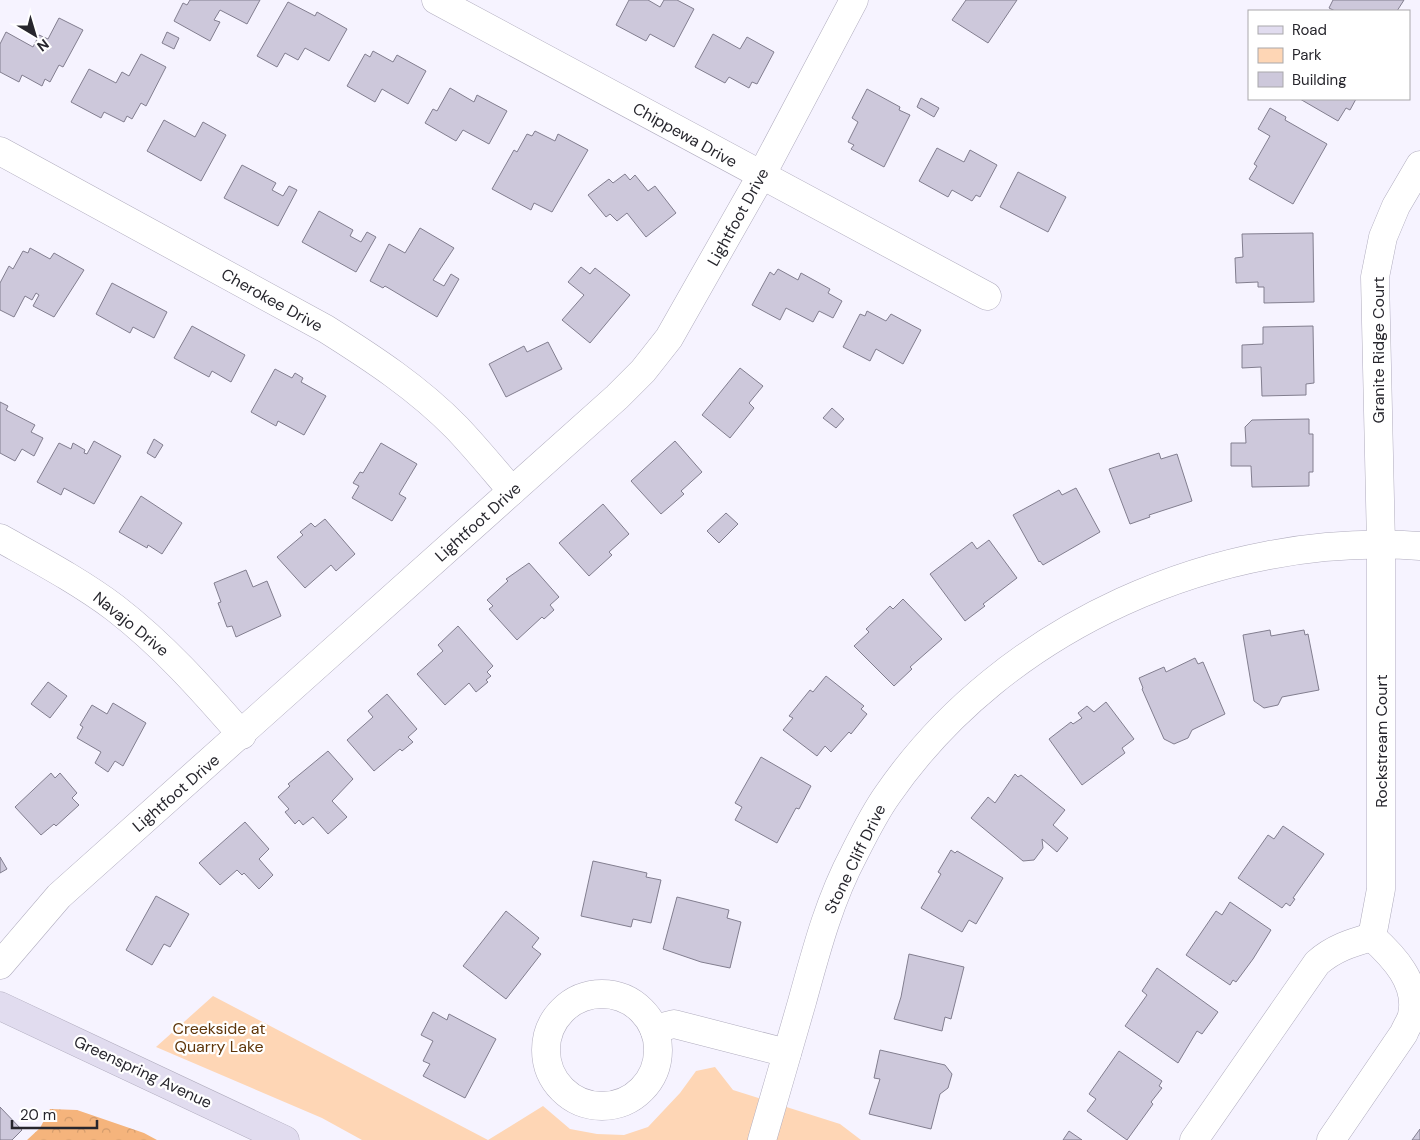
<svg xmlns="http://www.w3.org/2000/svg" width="1420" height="1140" font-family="'DM Sans',sans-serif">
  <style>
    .forest { fill: url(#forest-crowns) }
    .green { fill: #fed6b5 }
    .building { fill: #cdc8db; stroke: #827e8f }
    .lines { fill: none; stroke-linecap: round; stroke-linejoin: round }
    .street-casing { stroke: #b0acbe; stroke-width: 29 }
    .secondary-casing { stroke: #b0acbe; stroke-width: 29 }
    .street { stroke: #fff; stroke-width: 28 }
    .secondary { stroke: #e1dcef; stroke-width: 28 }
    .labels { text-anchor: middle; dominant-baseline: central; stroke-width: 4.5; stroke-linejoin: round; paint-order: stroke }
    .street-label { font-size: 16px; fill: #27262d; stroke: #fff }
    .park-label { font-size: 16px; fill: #5f360a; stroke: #fff }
  </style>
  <defs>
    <pattern id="forest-crowns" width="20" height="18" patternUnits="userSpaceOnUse" patternTransform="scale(1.25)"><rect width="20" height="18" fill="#f5b47c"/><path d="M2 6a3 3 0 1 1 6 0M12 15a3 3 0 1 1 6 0" fill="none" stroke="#d29b6c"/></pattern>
  </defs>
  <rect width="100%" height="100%" fill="#f6f3ff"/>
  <polygon class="forest" points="50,1109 77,1110 144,1133 157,1140 27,1140 40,1128"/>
  <g class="green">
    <polygon points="213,996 488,1140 362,1140 322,1118 156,1047"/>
    <polygon points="715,1067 733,1090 840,1124 861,1140 488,1140 543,1106 570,1129 597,1134 624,1135 648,1127 680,1093 696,1071"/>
  </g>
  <g class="building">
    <polygon points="190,0 260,0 247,24 220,10 214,20 220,22 210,41 174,21 183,3 187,5"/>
    <polygon points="629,0 648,0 660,7 664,0 677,0 694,9 674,47 650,34 646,41 616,25"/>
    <polygon points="966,0 1017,0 988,43 952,20"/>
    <polygon points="1333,0 1404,0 1397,11 1335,11 1329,8"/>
    <polygon points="288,2 315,16 317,12 347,29 329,61 305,48 298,60 285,53 277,67 257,56"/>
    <polygon points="59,18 83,30 63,67 59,65 50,82 45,79 42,86 22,75 19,82 0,72 0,44 6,32 33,47 39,35 48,39"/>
    <polygon points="167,32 179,38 174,49 162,43"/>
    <polygon points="713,34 740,49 747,37 774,52 757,84 752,82 749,88 729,77 725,83 695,67"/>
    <polygon points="373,51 393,62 397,55 426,71 408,104 382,89 375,102 347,86 365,54 370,57"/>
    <polygon points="141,54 166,67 146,106 141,103 132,119 127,116 124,122 104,112 101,118 71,102 89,69 116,83 122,72 129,76"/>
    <polygon points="450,88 474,102 477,95 507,111 489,144 463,130 456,141 425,123 433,109 437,111"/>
    <polygon points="867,89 900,107 899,110 910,115 884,167 851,149 854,145 848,142 858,122 852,118"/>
    <polygon points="921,98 939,108 934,117 917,107"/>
    <polygon points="1300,99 1356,99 1350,110 1346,108 1338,121"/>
    <polygon points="1270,108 1286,117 1285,120 1327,144 1293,204 1249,179 1257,166 1254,164 1270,136 1258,129"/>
    <polygon points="164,120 195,137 203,122 226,135 201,181 147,151"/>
    <polygon points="535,131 555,141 558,134 588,150 552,212 534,203 531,210 492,189 514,150 517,152 527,134 532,136"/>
    <polygon points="937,148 964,162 970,150 997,165 980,197 976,195 972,201 952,190 948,197 919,181"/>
    <polygon points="242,165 276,183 272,190 283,196 289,186 297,190 278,226 224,198"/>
    <polygon points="1018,172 1066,197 1048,232 1000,207"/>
    <polygon points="625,174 630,180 635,175 648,191 655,186 676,213 646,237 627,213 617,221 610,214 606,217 588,195 609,179 613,183"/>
    <polygon points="319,211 353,230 350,236 361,242 367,232 376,237 356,272 302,242"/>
    <polygon points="420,228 454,248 433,280 444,286 451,274 459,279 437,317 385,286 383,288 370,281 389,244 405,253"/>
    <polygon points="1313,233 1314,302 1264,303 1264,287 1258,287 1258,282 1236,283 1235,258 1243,257 1242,234"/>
    <polygon points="30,248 50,259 54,253 84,270 54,317 33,306 39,295 36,293 32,300 25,296 14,317 0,310 0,283 9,266 13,269 23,251 28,253"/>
    <polygon points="581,267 590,274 595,268 630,295 590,343 562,320 584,295 568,282"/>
    <polygon points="778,269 798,280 801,273 830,289 828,293 842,301 833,318 819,311 813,322 786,308 780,320 752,305 770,272 774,275"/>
    <polygon points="112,283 167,312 154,338 133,327 130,333 96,314"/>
    <polygon points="867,311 886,321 891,314 921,330 903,364 876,349 870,361 843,347 860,314 865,316"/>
    <polygon points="192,326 245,355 231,382 212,371 209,377 174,358"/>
    <polygon points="1313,326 1314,383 1306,384 1306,395 1262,396 1261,367 1242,368 1242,345 1263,344 1263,327"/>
    <polygon points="548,342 562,369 506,397 489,364 524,346 527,352"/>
    <polygon points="740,368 763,386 749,403 754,408 730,438 702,415"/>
    <polygon points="275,369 292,378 295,373 303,378 301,382 326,396 304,435 278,421 276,426 251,412"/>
    <polygon points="0,402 8,406 6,410 35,425 31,432 43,438 34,456 22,449 15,461 0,453"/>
    <polygon points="832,408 844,419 836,428 823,418"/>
    <polygon points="1309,419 1309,434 1313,434 1313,472 1309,472 1309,486 1252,487 1251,466 1231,466 1231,443 1246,443 1245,427 1252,420"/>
    <polygon points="154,439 163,445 155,458 147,453"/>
    <polygon points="94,441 121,456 94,504 64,488 61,495 37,482 59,443 71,449 73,443 85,450 84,453 87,454"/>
    <polygon points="675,441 702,472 681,491 684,494 661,514 631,481"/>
    <polygon points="381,443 417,464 399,494 406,498 392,521 352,498 359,486 353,483 360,472 363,473"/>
    <polygon points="1159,453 1161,459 1177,454 1192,501 1149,515 1150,517 1130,524 1109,469"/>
    <polygon points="1076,488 1100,532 1043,565 1040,561 1039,562 1013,515 1059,490 1062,495"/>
    <polygon points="141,496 182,523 162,554 148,545 147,548 119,532"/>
    <polygon points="603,504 629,534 609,552 612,555 589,576 559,543"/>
    <polygon points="726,513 738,524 719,543 707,531"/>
    <polygon points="325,519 355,554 336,571 331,565 305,588 277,557 303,535 300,532 311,523 315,527"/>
    <polygon points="989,540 1017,578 983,604 985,606 965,621 930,574 972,542 977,549"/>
    <polygon points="529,563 559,597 550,605 554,610 544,619 542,617 517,640 489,609 493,606 487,600 508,581 506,579"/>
    <polygon points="246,570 253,587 267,581 281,616 236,637 232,626 227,627 218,603 221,602 214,583"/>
    <polygon points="903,599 942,639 910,667 912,669 894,686 854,646 869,632 866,629 890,606 893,609"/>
    <polygon points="458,626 493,666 487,672 491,676 486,680 488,682 476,692 469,683 445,705 417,674 443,651 438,645"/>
    <polygon points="1270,630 1271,636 1304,630 1305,635 1308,634 1319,690 1282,697 1278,705 1264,708 1254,701 1243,635"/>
    <polygon points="1195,658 1198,664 1203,662 1225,714 1192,730 1188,738 1174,744 1164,739 1142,689 1143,688 1139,678 1164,667 1166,672"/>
    <polygon points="826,676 864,706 861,709 867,714 851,734 849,732 831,752 825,746 817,756 783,730 793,718 789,716 810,690 813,692"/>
    <polygon points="48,682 67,696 50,718 31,704"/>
    <polygon points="387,694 417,729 408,737 413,742 402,751 400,749 374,771 347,740 373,717 368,711"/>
    <polygon points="1106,702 1134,739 1122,748 1125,753 1082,785 1049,739 1071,722 1073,724 1082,718 1078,713 1087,706 1094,712"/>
    <polygon points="113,703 146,723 123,766 115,761 108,772 95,763 101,752 77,738 83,727 80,725 92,705 107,714"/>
    <polygon points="328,751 353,779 332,801 347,817 328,834 313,817 303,825 299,820 295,824 285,812 289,809 278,797 290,786 288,784"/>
    <polygon points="761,757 811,786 799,809 796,808 777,843 735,820 742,807 735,803"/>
    <polygon points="51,773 55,778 60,773 77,793 72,798 79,805 56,826 54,824 41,835 15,807"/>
    <polygon points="1015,774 1018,777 1021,775 1065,810 1053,825 1068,838 1057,852 1042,839 1043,848 1034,860 1023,861 971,818 988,797 995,803"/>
    <polygon points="245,822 269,849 259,859 273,875 259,889 244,873 242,875 237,870 220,885 199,863"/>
    <polygon points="1283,826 1324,854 1293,898 1295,899 1290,906 1286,903 1282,908 1238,878 1268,835 1274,839"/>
    <polygon points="951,850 955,853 957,851 1003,878 976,924 969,920 962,932 921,908 941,874 938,872"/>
    <polygon points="0,857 7,869 0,873"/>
    <polygon points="593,861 647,873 646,877 661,880 651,923 633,919 631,927 581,916"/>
    <polygon points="156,896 189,914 170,947 164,944 152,965 126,950"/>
    <polygon points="677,897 729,910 727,918 741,922 730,968 701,962 663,949"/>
    <polygon points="1230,902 1271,930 1253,959 1236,982 1233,980 1230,985 1186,955 1216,911 1222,915"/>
    <polygon points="506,911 539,938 532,947 541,954 506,999 463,966"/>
    <polygon points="909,954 964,967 951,1019 945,1017 942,1031 894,1019 901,997"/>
    <polygon points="1157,968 1218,1012 1202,1034 1197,1031 1178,1063 1125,1026 1147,995 1142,991"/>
    <polygon points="433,1012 447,1020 449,1014 496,1039 465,1098 423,1076 430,1064 423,1061 433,1041 421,1035"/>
    <polygon points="880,1050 945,1065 952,1074 948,1088 940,1094 931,1129 869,1114 880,1079 874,1078"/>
    <polygon points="1119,1051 1162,1081 1159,1086 1162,1088 1151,1102 1153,1104 1127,1140 1087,1111 1096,1099 1089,1094"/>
    <polygon points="0,1107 22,1130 12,1140 0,1140"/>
    <polygon points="1420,1129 1420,1140 1412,1140"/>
    <polygon points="1069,1131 1082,1140 1063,1140"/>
  </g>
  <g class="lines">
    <defs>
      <g id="street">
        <polyline points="436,0 987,296"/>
        <path d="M0 151 326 329C372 358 418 388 457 428 476 448 494 470 512 491"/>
        <path d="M0 538C39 560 79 581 115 608 163 645 202 689 242 735"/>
        <polyline points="1372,937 1381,889 1381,544 1375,277 1383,237 1396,206 1420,165"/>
        <polyline points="0,965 59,896 617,397 643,371 669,338 761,176 854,0"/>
        <circle cx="602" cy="1050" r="56"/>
        <polyline points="654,1029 674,1024 787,1053"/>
        <path d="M762 1140C775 1094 789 1048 802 1002 816 951 829 901 854 854 864 834 875 812 888 794 1004 626 1219 532 1420 546"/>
        <path d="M1194 1140 1317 963C1334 948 1351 943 1372 937"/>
        <path d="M1331 1140 1404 1033C1406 1027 1411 1021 1412 1015 1419 983 1393 956 1372 937"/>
      </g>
      <polyline id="secondary" points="0,1006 285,1140"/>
    </defs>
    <use href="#street" class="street-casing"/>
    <use href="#secondary" class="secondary-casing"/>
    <use href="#street" class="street"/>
    <use href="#secondary" class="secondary"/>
  </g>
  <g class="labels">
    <g class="street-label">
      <text transform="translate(685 135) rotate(29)">Chippewa Drive</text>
      <text transform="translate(738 217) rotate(-61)">Lightfoot Drive</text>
      <text transform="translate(272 300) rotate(29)">Cherokee Drive</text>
      <text transform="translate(1378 350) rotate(-90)">Granite Ridge Court</text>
      <text transform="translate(478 522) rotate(-42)">Lightfoot Drive</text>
      <text transform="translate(131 624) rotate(39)">Navajo Drive</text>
      <text transform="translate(1381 741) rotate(-90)">Rockstream Court</text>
      <text transform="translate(176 793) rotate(-41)">Lightfoot Drive</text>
      <text transform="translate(855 859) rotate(-64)">Stone Cliff Drive</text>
      <text transform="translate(143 1072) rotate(25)">Greenspring Avenue</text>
    </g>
    <g class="park-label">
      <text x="219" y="1028">Creekside at<tspan x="219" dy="18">Quarry Lake</tspan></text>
    </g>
  </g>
  <rect x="1248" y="10" width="162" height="90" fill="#ffffff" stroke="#a9a8ab"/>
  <rect x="1258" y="26" width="25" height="8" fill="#e1dcef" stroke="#a9a8ab"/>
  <text x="1292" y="35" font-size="15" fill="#27262d">Road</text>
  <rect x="1258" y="48" width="25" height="15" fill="#fed6b5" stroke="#a9a8ab"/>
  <text x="1292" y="60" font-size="15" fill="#27262d">Park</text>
  <rect x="1258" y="72" width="25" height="15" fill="#cdc8db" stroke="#a9a8ab"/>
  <text x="1292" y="85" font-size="15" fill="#27262d">Building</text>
  <g transform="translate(35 35) rotate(142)" stroke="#ffffff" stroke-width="4" paint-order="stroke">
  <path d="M0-4L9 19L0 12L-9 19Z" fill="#27262d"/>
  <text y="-8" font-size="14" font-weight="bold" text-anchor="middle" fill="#27262d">N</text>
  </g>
  <path d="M12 1120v8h85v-8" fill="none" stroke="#27262d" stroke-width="2.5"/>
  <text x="20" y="1120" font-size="15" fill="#27262d" stroke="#ffffff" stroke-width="4" paint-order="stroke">20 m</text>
</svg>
